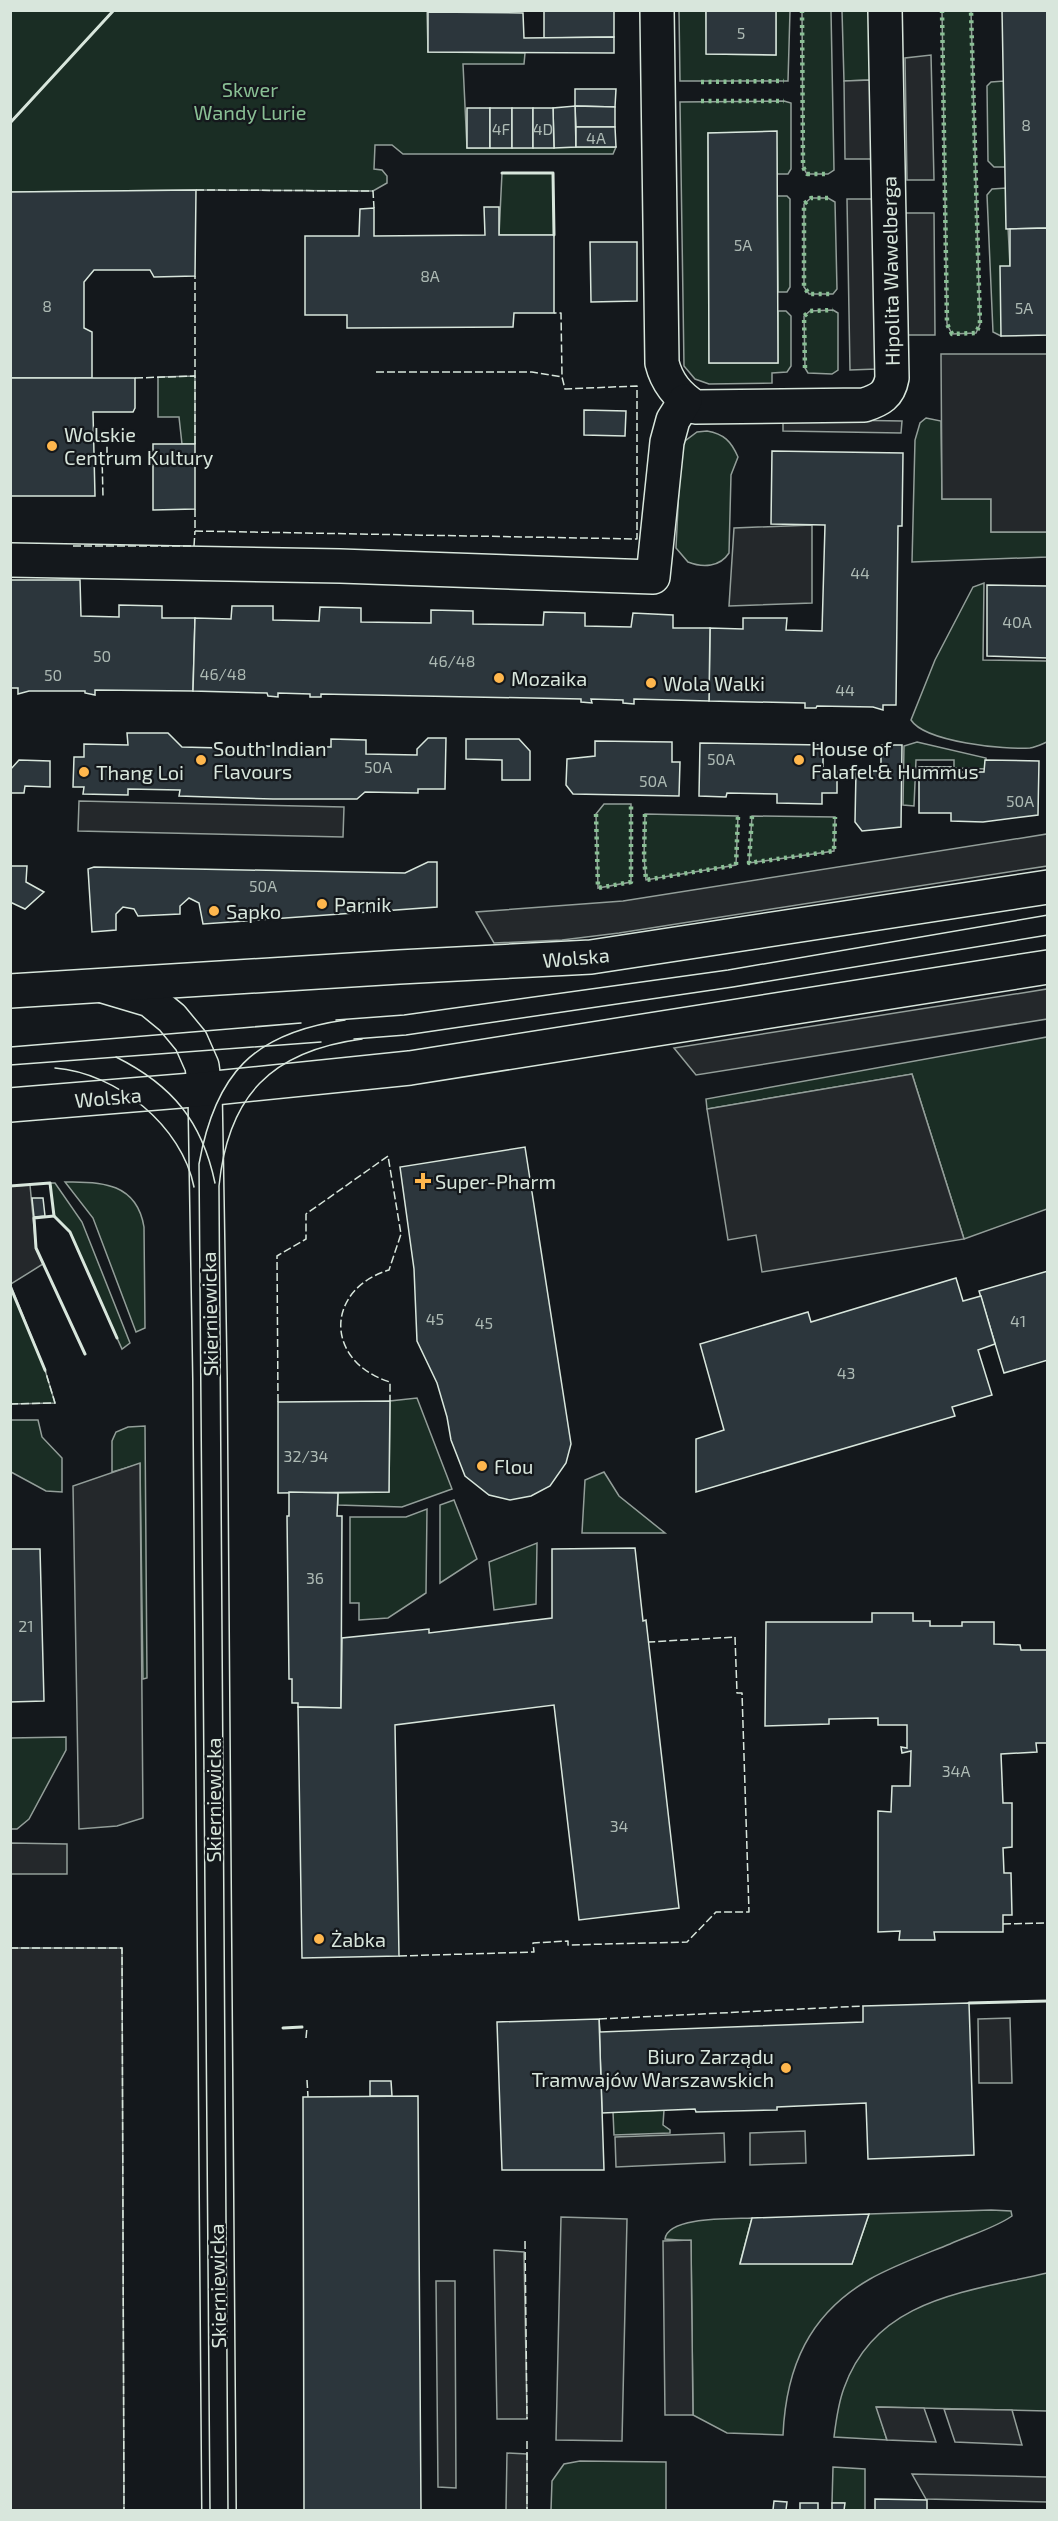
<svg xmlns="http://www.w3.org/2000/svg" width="1058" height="2521" font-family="'Exo 2',sans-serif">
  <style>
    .green { fill: #1a2d24; stroke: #939e99; stroke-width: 1.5 }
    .parking { fill: #24282b; stroke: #939e99; stroke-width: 1.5 }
    .building { fill: #2c363c; stroke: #d8e6dc; stroke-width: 1.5 }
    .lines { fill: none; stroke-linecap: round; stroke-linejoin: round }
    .minor-casing { stroke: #d8e6dc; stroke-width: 36 }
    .major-casing { stroke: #d8e6dc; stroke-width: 36 }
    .minor { stroke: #14181c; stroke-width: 33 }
    .major { stroke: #14181c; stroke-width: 33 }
    .tram { stroke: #d8e6dc; stroke-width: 1.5 }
    .hedge { stroke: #8ac095; stroke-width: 4.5; stroke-dasharray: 3 4.5; stroke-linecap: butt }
    .fence { stroke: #d8e6dc; stroke-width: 1.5; stroke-dasharray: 8 3; stroke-linecap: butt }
    .wall { stroke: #d8e6dc; stroke-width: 3 }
    .poi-dot { fill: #ffb74d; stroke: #14181c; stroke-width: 2 }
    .labels { text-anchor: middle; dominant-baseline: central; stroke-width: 4.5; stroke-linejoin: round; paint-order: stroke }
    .number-label { font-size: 16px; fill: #adbab4 }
    .park-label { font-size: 20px; fill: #8ac095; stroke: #14181c }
    .street-label { font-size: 20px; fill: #d8e6dc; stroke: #14181c }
    .poi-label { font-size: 20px; fill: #d8e6dc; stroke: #14181c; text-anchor: start }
  </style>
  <rect width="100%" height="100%" fill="#14181c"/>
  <g class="green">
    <polygon points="10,11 427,11 428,52 525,53 524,64 463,64 467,148 616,147 613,154 403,154 392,145 375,145 374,169 382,170 387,176 387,183 373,191 196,190 11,192"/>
    <polygon points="679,11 706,11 707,54 776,55 776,11 790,11 788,81 680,81"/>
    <polygon points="802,11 831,11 834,170 828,174 807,174 803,167"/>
    <polygon points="842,11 870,11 871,80 844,81"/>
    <polygon points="942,11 971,11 980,324 976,333 952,334 947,324"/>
    <polygon points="1004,81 1005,167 994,167 988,161 987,86 991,82"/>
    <polygon points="784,101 791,103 791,169 788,174 777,174 776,132 708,133 709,363 778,363 778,311 786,311 791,316 791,366 787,372 772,373 772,383 709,384 695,379 684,366 680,102"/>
    <polygon points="502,173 553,173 554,235 499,235"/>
    <polygon points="1006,188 1010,266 1001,336 993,332 987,195 992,189"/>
    <polygon points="777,196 787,196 790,199 790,287 787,292 778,292"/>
    <polygon points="811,198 828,198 835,202 837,289 833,294 809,294 804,287 804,204"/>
    <polygon points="833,310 838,313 838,370 832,374 808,373 805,368 804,316 810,311"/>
    <polygon points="195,376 195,444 182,444 179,417 158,417 158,377"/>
    <polygon points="926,418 941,421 942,499 991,499 991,532 1047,532 1047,557 912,562 915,440 920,423"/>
    <path d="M707 431C724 434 731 441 738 457L731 475 729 553C720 567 703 568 688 562L676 548 681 444 697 432Z"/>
    <path d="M984 583 983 660 1047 661V742C1042 744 1036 747 1030 748 1005 750 925 742 911 720L935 660 973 587Z"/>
    <polygon points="917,742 986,758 987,769 954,768 954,760 916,760 914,806 903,805 904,746"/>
    <polygon points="604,804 631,804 631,882 598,888 596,814"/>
    <polygon points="645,814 738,816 736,865 646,880 644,857"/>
    <polygon points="752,816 835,817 834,851 749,863"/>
    <polygon points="1047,1037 1047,1209 964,1239 912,1074 707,1109 706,1099"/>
    <path d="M65 1182C103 1181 137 1184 144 1227L145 1328 136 1332 93 1218Z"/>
    <polygon points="50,1183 55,1183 82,1222 130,1343 122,1349 70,1232 54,1216"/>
    <polygon points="11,1286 45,1370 55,1403 11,1404"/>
    <polygon points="417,1398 452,1489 402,1507 338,1505 338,1493 389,1492 390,1401"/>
    <polygon points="10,1420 38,1420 42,1437 62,1458 62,1492 46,1491 11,1472"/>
    <polygon points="145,1426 147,1678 143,1679 140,1464 112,1472 112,1441 116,1432 128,1427"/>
    <polygon points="604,1472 619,1496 665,1533 582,1533 585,1480"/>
    <polygon points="454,1500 477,1559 440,1583 440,1505"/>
    <polygon points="427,1509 426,1593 388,1618 359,1620 359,1603 350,1603 350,1517 406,1517"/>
    <polygon points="537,1543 536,1604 494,1610 489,1562"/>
    <polygon points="66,1737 66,1750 29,1819 17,1829 11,1829 11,1738"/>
    <polygon points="664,2110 663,2125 670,2130 670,2133 614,2135 613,2112"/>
    <path d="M991 2210 1011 2211 1012 2216C995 2228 970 2235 950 2244 923 2255 895 2265 870 2279 809 2314 786 2367 783 2435L727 2433 693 2415 691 2241 665 2239C668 2216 734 2219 752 2218L740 2263 852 2264 869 2214Z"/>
    <path d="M1047 2273V2411L877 2407 887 2440 834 2437C836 2421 838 2404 844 2388 876 2298 967 2292 1047 2273Z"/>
    <polygon points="580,2461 666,2462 666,2510 551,2510 552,2481 564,2464"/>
    <polygon points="833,2467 865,2469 865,2510 844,2510 844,2503 832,2503"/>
  </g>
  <g class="parking">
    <polygon points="931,55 934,180 907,180 905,58"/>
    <polygon points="871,80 872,159 845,159 844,81"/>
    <polygon points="847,199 874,199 877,369 850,370"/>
    <polygon points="905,213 934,213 935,335 908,335"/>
    <polygon points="941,354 1047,354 1047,532 991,532 991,499 942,499"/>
    <polygon points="783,419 902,421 901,433 783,431"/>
    <polygon points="812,525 812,603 729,606 734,528"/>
    <polygon points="79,801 344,807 343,837 78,831"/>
    <polygon points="1047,834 1047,866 619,933 562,940 494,943 476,912 623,901"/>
    <polygon points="1047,989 1047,1019 696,1075 674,1048"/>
    <polygon points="912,1074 964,1239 762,1272 756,1235 728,1240 707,1109"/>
    <polygon points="30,1185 36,1248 43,1264 11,1284 11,1186"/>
    <polygon points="140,1463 143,1818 117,1826 79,1829 73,1486"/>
    <polygon points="11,1843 67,1844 67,1874 11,1874"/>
    <polygon points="11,1948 122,1948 124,2510 11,2510"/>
    <polygon points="1010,2018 1012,2083 979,2083 978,2019"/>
    <polygon points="805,2131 806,2163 750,2165 750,2133"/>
    <polygon points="724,2133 725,2162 616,2167 615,2137"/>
    <polygon points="561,2217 627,2219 622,2441 556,2440"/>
    <polygon points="691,2240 693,2415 665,2415 663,2241"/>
    <polygon points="494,2250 524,2252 527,2419 497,2419"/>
    <polygon points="436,2281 455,2281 456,2488 438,2487"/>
    <polygon points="876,2407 924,2408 936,2442 887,2440"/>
    <polygon points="944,2409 1012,2410 1022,2445 955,2442"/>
    <polygon points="507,2453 527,2454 527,2510 506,2510"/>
    <polygon points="912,2474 1047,2477 1047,2502 926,2499"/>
  </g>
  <g class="building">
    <polygon points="427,10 451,10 451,12 428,12"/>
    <polygon points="544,10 614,10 614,37 544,38"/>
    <polygon points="706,10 776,10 776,55 706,54"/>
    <polygon points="1002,10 1048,10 1048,228 1006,229"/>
    <polygon points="428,12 523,13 524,38 614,37 614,53 428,52"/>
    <polygon points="575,89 616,89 615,107 575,106"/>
    <polygon points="575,106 615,107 615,127 576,127"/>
    <polygon points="575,106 576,147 554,148 553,108"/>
    <rect x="467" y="108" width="23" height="40"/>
    <rect x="490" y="108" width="22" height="40"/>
    <rect x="512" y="108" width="21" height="40"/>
    <polygon points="533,108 553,108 554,148 533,148"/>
    <polygon points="576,127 615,127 616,147 576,147"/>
    <polygon points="777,131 778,363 709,363 708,133"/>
    <polygon points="196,190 195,276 154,277 150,270 94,270 84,282 84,328 92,332 92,378 10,378 10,192"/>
    <polygon points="484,207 499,207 499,235 554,235 554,313 514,313 513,327 347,328 347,315 305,315 305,236 359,236 360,209 374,208 374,236 485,235"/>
    <polygon points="1048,228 1048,335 1001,336 1000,266 1010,266 1010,229"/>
    <polygon points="590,242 637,242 637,301 591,302"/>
    <polygon points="10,378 135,378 135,408 133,412 93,412 95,496 10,496"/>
    <polygon points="584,410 626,411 625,436 584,435"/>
    <polygon points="153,444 195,444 195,509 153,510"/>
    <polygon points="772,451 903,453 902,526 898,526 896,705 883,705 883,710 873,707 817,706 816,708 805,708 805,703 709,701 710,628 743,629 743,618 787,618 786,630 822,631 825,525 771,524"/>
    <polygon points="10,580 80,580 81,616 119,617 119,605 162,606 162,618 195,618 193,691 95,690 95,695 85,693 85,691 29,691 18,694 18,688 10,688"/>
    <polygon points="987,585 1048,586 1048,658 987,656"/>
    <polygon points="232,606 273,606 273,620 319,621 320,607 361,608 361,622 431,623 431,610 473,611 473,624 543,625 544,612 585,613 585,626 631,627 633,613 673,615 673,628 710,628 709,701 634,699 634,704 623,703 623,700 591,699 592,703 581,702 581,699 321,694 321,697 310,697 310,694 278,693 278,697 268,696 267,693 193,691 195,618 231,619"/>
    <polygon points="127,733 168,733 182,747 221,748 221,752 254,753 262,746 331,747 331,739 366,740 366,754 417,755 417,749 428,738 446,738 445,789 418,789 418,793 365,792 357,799 273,799 179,796 180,790 128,789 128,795 83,794 84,787 73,787 74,757 84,757 84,744 128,745"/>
    <polygon points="466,739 519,739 530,751 530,780 502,780 502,760 466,759"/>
    <polygon points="595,741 672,742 672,762 680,762 679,796 573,794 566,785 567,759 595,756"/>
    <polygon points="700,743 823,745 823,771 837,771 837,793 822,793 822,804 777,803 777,794 727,793 726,797 699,796"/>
    <polygon points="881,745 902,745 901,827 862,831 855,822 856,771 881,771"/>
    <polygon points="19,760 50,761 50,787 25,786 24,793 10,793 10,770"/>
    <polygon points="985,760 1039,761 1038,815 983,822 951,821 951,813 919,813 919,767 951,767 951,772 984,772"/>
    <polygon points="428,862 437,862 437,907 203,924 199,903 189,898 180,906 180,914 138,916 134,909 123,907 116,914 116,930 92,932 88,869 94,867 405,873"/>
    <polygon points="10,866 27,866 26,882 44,892 25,909 10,902"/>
    <polygon points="525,1147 571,1444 566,1463 550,1486 531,1496 510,1500 489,1495 465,1476 451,1440 447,1417 437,1383 417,1341 414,1269 400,1167"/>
    <polygon points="32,1198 43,1198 45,1216 34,1217"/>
    <polygon points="1048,1271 1048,1360 1004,1373 979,1291"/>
    <polygon points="956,1278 963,1301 981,1296 995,1344 978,1350 992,1395 952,1407 955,1416 696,1492 696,1439 724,1430 700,1344 808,1312 811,1322"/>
    <polygon points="390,1401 389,1492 278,1493 278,1402"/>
    <polygon points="289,1492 338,1493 337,1516 342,1516 341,1708 298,1707 298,1703 292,1703 292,1679 289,1679 287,1516 289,1516"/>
    <polygon points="635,1548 643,1621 646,1620 679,1908 579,1920 554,1705 395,1725 399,1956 302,1958 298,1707 341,1708 342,1638 429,1629 429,1633 552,1618 552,1549"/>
    <polygon points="10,1549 40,1549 44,1701 10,1702"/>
    <polygon points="872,1613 913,1613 913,1621 930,1621 930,1626 962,1626 962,1622 994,1622 994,1644 1020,1645 1021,1650 1048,1650 1048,1743 1036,1743 1037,1752 1001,1754 1003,1803 1012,1803 1012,1847 1003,1848 1004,1873 1011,1873 1012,1915 1003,1915 1003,1932 934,1932 935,1940 899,1940 900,1931 878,1932 878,1811 891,1812 892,1786 910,1786 911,1751 902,1753 901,1747 907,1748 907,1725 878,1725 878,1718 829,1719 829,1724 765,1726 766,1622 872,1622"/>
    <polygon points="969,2003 974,2155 868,2159 866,2103 777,2107 777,2110 734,2111 696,2112 695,2109 602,2113 599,2019 600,2032 863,2022 863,2006"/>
    <polygon points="599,2019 604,2170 502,2170 497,2022"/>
    <polygon points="370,2081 391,2081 392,2096 370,2096"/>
    <polygon points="418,2096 421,2510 304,2510 303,2097"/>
    <polygon points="869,2214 852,2264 740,2264 752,2218"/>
    <polygon points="875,2499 927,2500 927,2510 875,2510"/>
    <polygon points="774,2501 787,2502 786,2510 773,2510"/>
    <rect x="800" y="2503" width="18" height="7"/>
    <polygon points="832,2503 845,2503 844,2510 832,2510"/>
  </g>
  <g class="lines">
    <defs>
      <g id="minor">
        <path d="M657 10 662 363C667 383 678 396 695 407L864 405C880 400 889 395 892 378L885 10"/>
        <polyline points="10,560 340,566 653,577 667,442 673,420 685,401"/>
        <polyline points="103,986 150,1000 172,1018 191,1041 202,1066 205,1089 210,1379 219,2510"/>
      </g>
      <g id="major">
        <polyline points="10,991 399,967 591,957 1048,887"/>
        <polyline points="10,1105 205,1089 410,1068 1048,967"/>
      </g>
    </defs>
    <use href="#minor" class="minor-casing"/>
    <use href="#major" class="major-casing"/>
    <use href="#minor" class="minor"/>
    <use href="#major" class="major"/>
    <g class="tram">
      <polyline points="336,1020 404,1015 728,970 1048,915"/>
      <polyline points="354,1039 406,1035 733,987 1048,935"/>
      <polyline points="10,1047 301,1023"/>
      <path d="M116 1057C172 1085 202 1121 215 1183"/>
      <polyline points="10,1065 321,1042"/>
      <path d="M55 1068C117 1073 182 1126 194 1187"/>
      <path d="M210 2510 199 1164C215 1074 253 1033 345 1020"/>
      <path d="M228 2510 219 1186C228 1096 271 1051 362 1039"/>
    </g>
    <g class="hedge">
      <polyline points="802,10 803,167 807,174 828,174"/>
      <polyline points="942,10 947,324 952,334 976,333 980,324 971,10"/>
      <polyline points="701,82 784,81"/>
      <polyline points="701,101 784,101"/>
      <polyline points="828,198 811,198 804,204 804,287 809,294 833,294"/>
      <polyline points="805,368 804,316 810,311 833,310"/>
      <polyline points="596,814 598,888 631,882 631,804"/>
      <polyline points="645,814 644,857 646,880 736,865 738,816"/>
      <polyline points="752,816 749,863 834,851 835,817"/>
    </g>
    <g class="fence">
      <polyline points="196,190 373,191 374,208"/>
      <polyline points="376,372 532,372 562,377"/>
      <polyline points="135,378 195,376"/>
      <polyline points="94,436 107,438 107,454 102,456 103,497"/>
      <polyline points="195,444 195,276"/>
      <polyline points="195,509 195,531 637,539 637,386 565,389 562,377 561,313 554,313"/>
      <polyline points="73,546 194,546 195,531"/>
      <path d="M278 1402 277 1256 306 1239V1214L388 1156 401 1234 389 1270C324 1290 325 1362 390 1382V1401"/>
      <polyline points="10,1404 55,1403 45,1370"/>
      <polyline points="1003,1924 1048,1923"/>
      <polyline points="10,1948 122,1948 124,2510"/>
      <polyline points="399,1956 534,1952 533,1943 568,1941 568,1945 687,1942 716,1912 749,1912 742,1693 737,1693 735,1637 649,1642"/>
      <polyline points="599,2019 863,2006"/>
      <polyline points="306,2038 307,2027"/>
      <polyline points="307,2080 308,2097"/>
      <polyline points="525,2241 527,2419"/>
      <polyline points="527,2441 527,2510"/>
    </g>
    <g class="wall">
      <polyline points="10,123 114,10"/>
      <polyline points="502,173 553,173 554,235"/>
      <polyline points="10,1186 50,1183 54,1216 34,1218 36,1248 85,1354"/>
      <polyline points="54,1216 70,1232 117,1338"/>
      <polyline points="10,1286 45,1370"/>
      <polyline points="969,2003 1048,2001"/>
      <polyline points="283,2028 302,2027"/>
    </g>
  </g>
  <g class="poi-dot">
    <circle cx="52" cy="446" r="6"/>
    <circle cx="499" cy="678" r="6"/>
    <circle cx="651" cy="683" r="6"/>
    <circle cx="201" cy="760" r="6"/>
    <circle cx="799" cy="760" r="6"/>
    <circle cx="84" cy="772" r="6"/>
    <circle cx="322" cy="904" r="6"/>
    <circle cx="214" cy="911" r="6"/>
    <path d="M420 1172h6v6h6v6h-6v6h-6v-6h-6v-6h6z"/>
    <circle cx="482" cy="1466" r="6"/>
    <circle cx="319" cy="1939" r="6"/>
    <circle cx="786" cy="2068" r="6"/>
  </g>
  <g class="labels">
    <g class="number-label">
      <text x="741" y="32">5</text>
      <text x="1026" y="124">8</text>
      <text x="501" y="128">4F</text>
      <text x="543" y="128">4D</text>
      <text x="596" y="137">4A</text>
      <text x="743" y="244">5A</text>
      <text x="430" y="275">8A</text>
      <text x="47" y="305">8</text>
      <text x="1024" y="307">5A</text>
      <text x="860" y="572">44</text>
      <text x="1017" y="621">40A</text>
      <text x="102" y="655">50</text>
      <text x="452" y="660">46/48</text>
      <text x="223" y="673">46/48</text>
      <text x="53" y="674">50</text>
      <text x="845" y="689">44</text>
      <text x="721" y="758">50A</text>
      <text x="378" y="766">50A</text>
      <text x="653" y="780">50A</text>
      <text x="1020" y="800">50A</text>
      <text x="263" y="885">50A</text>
      <text x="435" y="1318">45</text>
      <text x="1018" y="1320">41</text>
      <text x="484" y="1322">45</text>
      <text x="846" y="1372">43</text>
      <text x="306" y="1455">32/34</text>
      <text x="315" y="1577">36</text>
      <text x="26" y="1625">21</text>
      <text x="956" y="1770">34A</text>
      <text x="619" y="1825">34</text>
    </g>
    <g class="park-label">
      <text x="250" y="89">Skwer<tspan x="250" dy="23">Wandy Lurie</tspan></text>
    </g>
    <g class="street-label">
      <text transform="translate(890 271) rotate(-91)">Hipolita Wawelberga</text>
      <text transform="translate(576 957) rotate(-5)">Wolska</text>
      <text transform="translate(108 1097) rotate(-5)">Wolska</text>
      <text transform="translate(209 1314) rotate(-91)">Skierniewicka</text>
      <text transform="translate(213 1800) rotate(-90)">Skierniewicka</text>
      <text transform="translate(217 2286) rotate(-91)">Skierniewicka</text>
    </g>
    <g class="poi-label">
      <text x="64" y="434">Wolskie<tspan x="64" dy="23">Centrum Kultury</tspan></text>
      <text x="511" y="678">Mozaika</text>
      <text x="663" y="683">Wola Walki</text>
      <text x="213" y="748">South Indian<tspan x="213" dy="23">Flavours</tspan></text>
      <text x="811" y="748">House of<tspan x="811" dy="23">Falafel &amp; Hummus</tspan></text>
      <text x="96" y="772">Thang Loi</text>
      <text x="334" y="904">Parnik</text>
      <text x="226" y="911">Sapko</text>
      <text x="435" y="1181">Super-Pharm</text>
      <text x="494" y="1466">Flou</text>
      <text x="331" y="1939">Żabka</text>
      <text x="774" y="2056" text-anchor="end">Biuro Zarządu<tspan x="774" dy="23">Tramwajów Warszawskich</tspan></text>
    </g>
  </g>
  <rect width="1058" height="2521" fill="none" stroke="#d8e6dc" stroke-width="24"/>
</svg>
